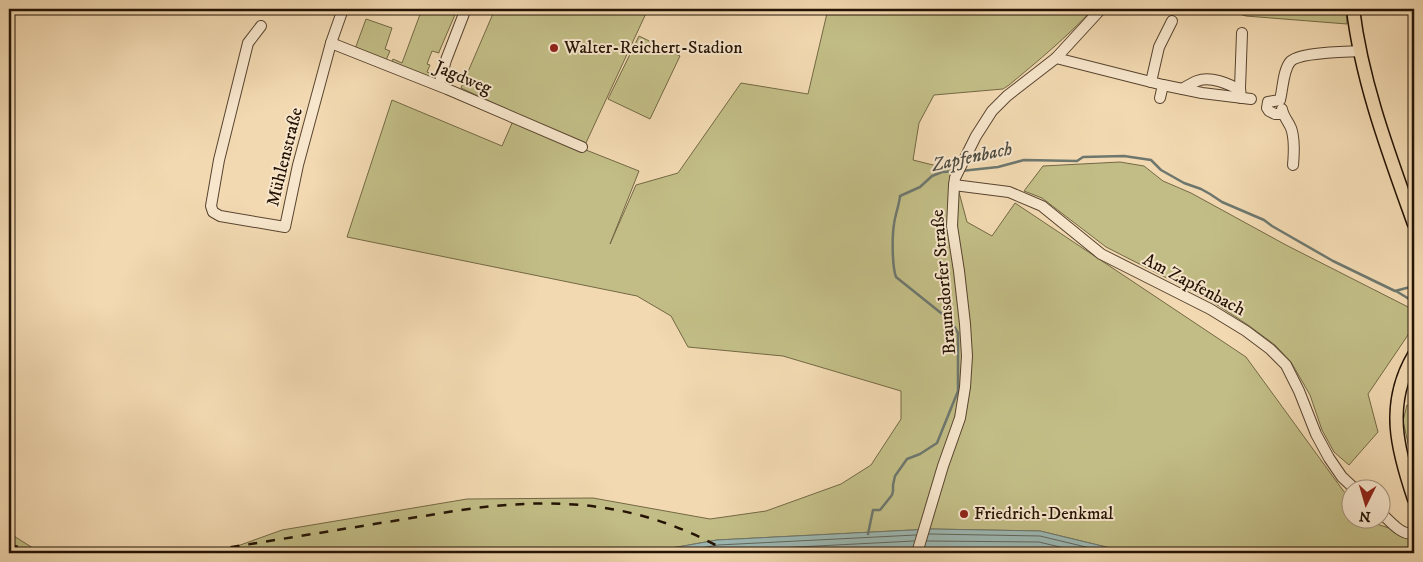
<svg xmlns="http://www.w3.org/2000/svg" width="1423" height="562" font-family="'IM FELL DW Pica',serif">
  <style>
    .green { fill: #c2bd86; stroke: #736845 }
    .water { fill: #9db9b4; stroke: #6d776e }
    .lines { fill: none; stroke-linecap: round; stroke-linejoin: round }
    .shore { stroke: #60665c; stroke-width: 1 }
    .stream { stroke: #6d776e; stroke-width: 2.5 }
    .minor-casing { stroke: #58442f; stroke-width: 12 }
    .major-casing { stroke: #241304; stroke-width: 15 }
    .minor { stroke: #f7e6cc; stroke-width: 10 }
    .major { stroke: #f2d9b1; stroke-width: 12 }
    .rail { stroke: #241304; stroke-width: 2.5; stroke-dasharray: 9 9; stroke-linecap: butt }
    .poi-dot { fill: #8f2418; stroke: #f7e6cc; stroke-width: 2 }
    .labels { text-anchor: middle; dominant-baseline: central; stroke-width: 4; stroke-linejoin: round; paint-order: stroke }
    .poi-label { font-size: 18px; fill: #241304; stroke: #f7e6cc; text-anchor: start }
    .street-label { font-size: 18px; fill: #241304; stroke: #f7e6cc }
    .water-label { font-size: 19px; font-style: italic; fill: #4e4d42; stroke: #f7e6cc }
  </style>
  <rect width="100%" height="100%" fill="#f2d9b1"/>
  <filter id="stains"><feTurbulence type="fractalNoise" baseFrequency=".004" numOctaves="4"/><feColorMatrix values="0 0 0 0 .2 0 0 0 0 .09 0 0 0 0 .02 0 0 0 .5 -.17"/></filter>
  <radialGradient id="worn" r=".72"><stop offset=".6" stop-color="#630" stop-opacity="0"/><stop offset="1" stop-color="#630" stop-opacity=".3"/></radialGradient>
  <g class="green">
    <polygon points="422,9 457,10 439,52 439,53 432,51 427,64 430,65 427,72 437,76 437,82 391,63 393,59 402,63"/>
    <polygon points="495,9 648,9 585,145 461,88"/>
    <path d="M828 9H1093C1067 37 1038 61 1009 85L1003 89 934 95 919 123 913 160 953 170 967 222 992 236 1015 203 1246 357 1350 500V520H1364L1414 536V553H1131L1040 531 932 529 717 540 655 551 625 553H218L282 530 467 499 593 498 710 519 766 511 841 484 871 465 901 419V391L783 356 688 347 671 316 637 296 347 237 392 100 502 146 513 121 639 171 610 244 636 185 678 173 741 83 808 94Z"/>
    <polygon points="1224,9 1346,9 1347,24 1246,16"/>
    <polygon points="366,19 392,28 385,49 390,51 386,60 355,49"/>
    <polygon points="639,36 680,56 650,119 608,99"/>
    <polygon points="1120,162 1144,166 1163,181 1191,193 1286,245 1414,310 1414,321 1408,335 1368,394 1378,432 1349,465 1334,452 1322,430 1310,395 1291,362 1275,345 1248,325 1208,299 1106,247 1042,198 1024,191 1043,166"/>
    <polygon points="1407,405 1414,406 1414,470 1403,421"/>
    <polygon points="9,533 41,553 9,553"/>
  </g>
  <polygon class="water" points="932,529 1040,531 1131,553 625,553 655,551 717,540"/>
  <g class="lines">
    <g class="shore">
      <polyline points="929,534 1040,536 1111,553"/>
      <polyline points="927,541 1039,542 1085,553"/>
      <polyline points="925,548 1038,549 1054,553"/>
      <polyline points="673,553 718,545 916,535"/>
      <polyline points="708,553 719,551 914,541"/>
      <polyline points="824,553 912,549"/>
    </g>
    <g class="stream">
      <polyline points="961,171 998,167 1024,160 1077,161 1083,157 1124,156 1151,160 1161,170 1184,183 1201,189 1210,194 1222,202 1264,220 1272,226 1333,261 1395,291 1414,286"/>
      <polyline points="1396,291 1414,302"/>
      <path d="M868 534 873 510H880L892 495 893 491V485L895 476 907 459 920 454 937 443 958 391V333L951 321 896 277C892 266 892 237 894 224 895 215 899 206 900 196L920 187 932 176 942 172 956 171"/>
    </g>
    <defs>
      <g id="minor">
        <polyline points="261,26 248,43 219,160 211,206 213,212 220,216 285,227 298,165 331,43 343,9"/>
        <polyline points="331,43 447,89 582,147"/>
        <polyline points="1056,58 1163,85 1202,93 1251,99"/>
        <polyline points="1151,82 1159,47 1172,21"/>
        <polyline points="439,85 446,60 465,11 461,9"/>
        <path d="M1182 89C1187 86 1192 83 1197 81 1210 76 1229 83 1240 91"/>
        <polyline points="1160,98 1163,85"/>
        <polyline points="1241,98 1240,88 1242,33"/>
        <path d="M1282 109C1283 116 1288 121 1291 128 1295 139 1294 154 1293 165"/>
        <path d="M1282 114H1275L1269 111 1267 108 1268 102 1280 100C1283 88 1283 71 1290 62 1298 52 1346 52 1360 51"/>
        <polyline points="954,185 1009,192 1042,206 1101,254 1210,309 1246,331 1270,349 1286,365 1299,391 1316,434 1329,458 1342,477 1356,490"/>
        <path d="M1380 512C1390 521 1400 535 1414 534"/>
        <polyline points="917,553 943,466 960,418 965,387 967,356 965,324 959,271 952,226 954,185 955,178 976,136 992,111 1007,96 1056,58 1101,9"/>
      </g>
      <g id="major">
        <path d="M1353 9C1362 83 1389 154 1414 224"/>
        <path d="M1414 355C1385 404 1397 449 1414 499"/>
      </g>
    </defs>
    <use href="#minor" class="minor-casing"/>
    <use href="#major" class="major-casing"/>
    <use href="#minor" class="minor"/>
    <use href="#major" class="major"/>
    <g class="rail">
      <polyline points="9,545 49,553"/>
      <path d="M195 553 461 510C560 496 642 502 730 553"/>
    </g>
  </g>
  <g class="poi-dot">
    <circle cx="554" cy="48" r="5"/>
    <circle cx="964" cy="514" r="5"/>
  </g>
  <g class="labels">
    <g class="poi-label">
      <text x="564" y="48">Walter-Reichert-Stadion</text>
      <text x="974" y="514">Friedrich-Denkmal</text>
    </g>
    <g class="street-label">
      <text transform="translate(463 78) rotate(23)">Jagdweg</text>
      <text transform="translate(285 157) rotate(-76)">Mühlenstraße</text>
      <text transform="translate(944 282) rotate(-95)">Braunsdorfer Straße</text>
      <text transform="translate(1194 285) rotate(28)">Am Zapfenbach</text>
    </g>
    <g class="water-label">
      <text transform="translate(972 157) rotate(-12)">Zapfenbach</text>
    </g>
  </g>
  <rect width="1423" height="562" fill="none" stroke="#f2d9b1" stroke-width="30"/>
  <rect x="10" y="10" width="1403" height="542" fill="none" stroke="#241304" stroke-width="2.5"/>
  <rect x="15" y="15" width="1393" height="532" fill="none" stroke="#241304"/>
  <g transform="translate(1366 504) rotate(185)"><circle r="24" fill="#f7e6cc" stroke="#a3927c"/>
  <path d="M0-4L9 19L0 12L-9 19Z" fill="#8f2418"/>
  <text y="-8" font-size="14" font-weight="bold" text-anchor="middle" fill="#241304">N</text>
  </g>
  <rect width="100%" height="100%" filter="url(#stains)"/>
  <rect width="100%" height="100%" fill="url(#worn)"/>
</svg>
